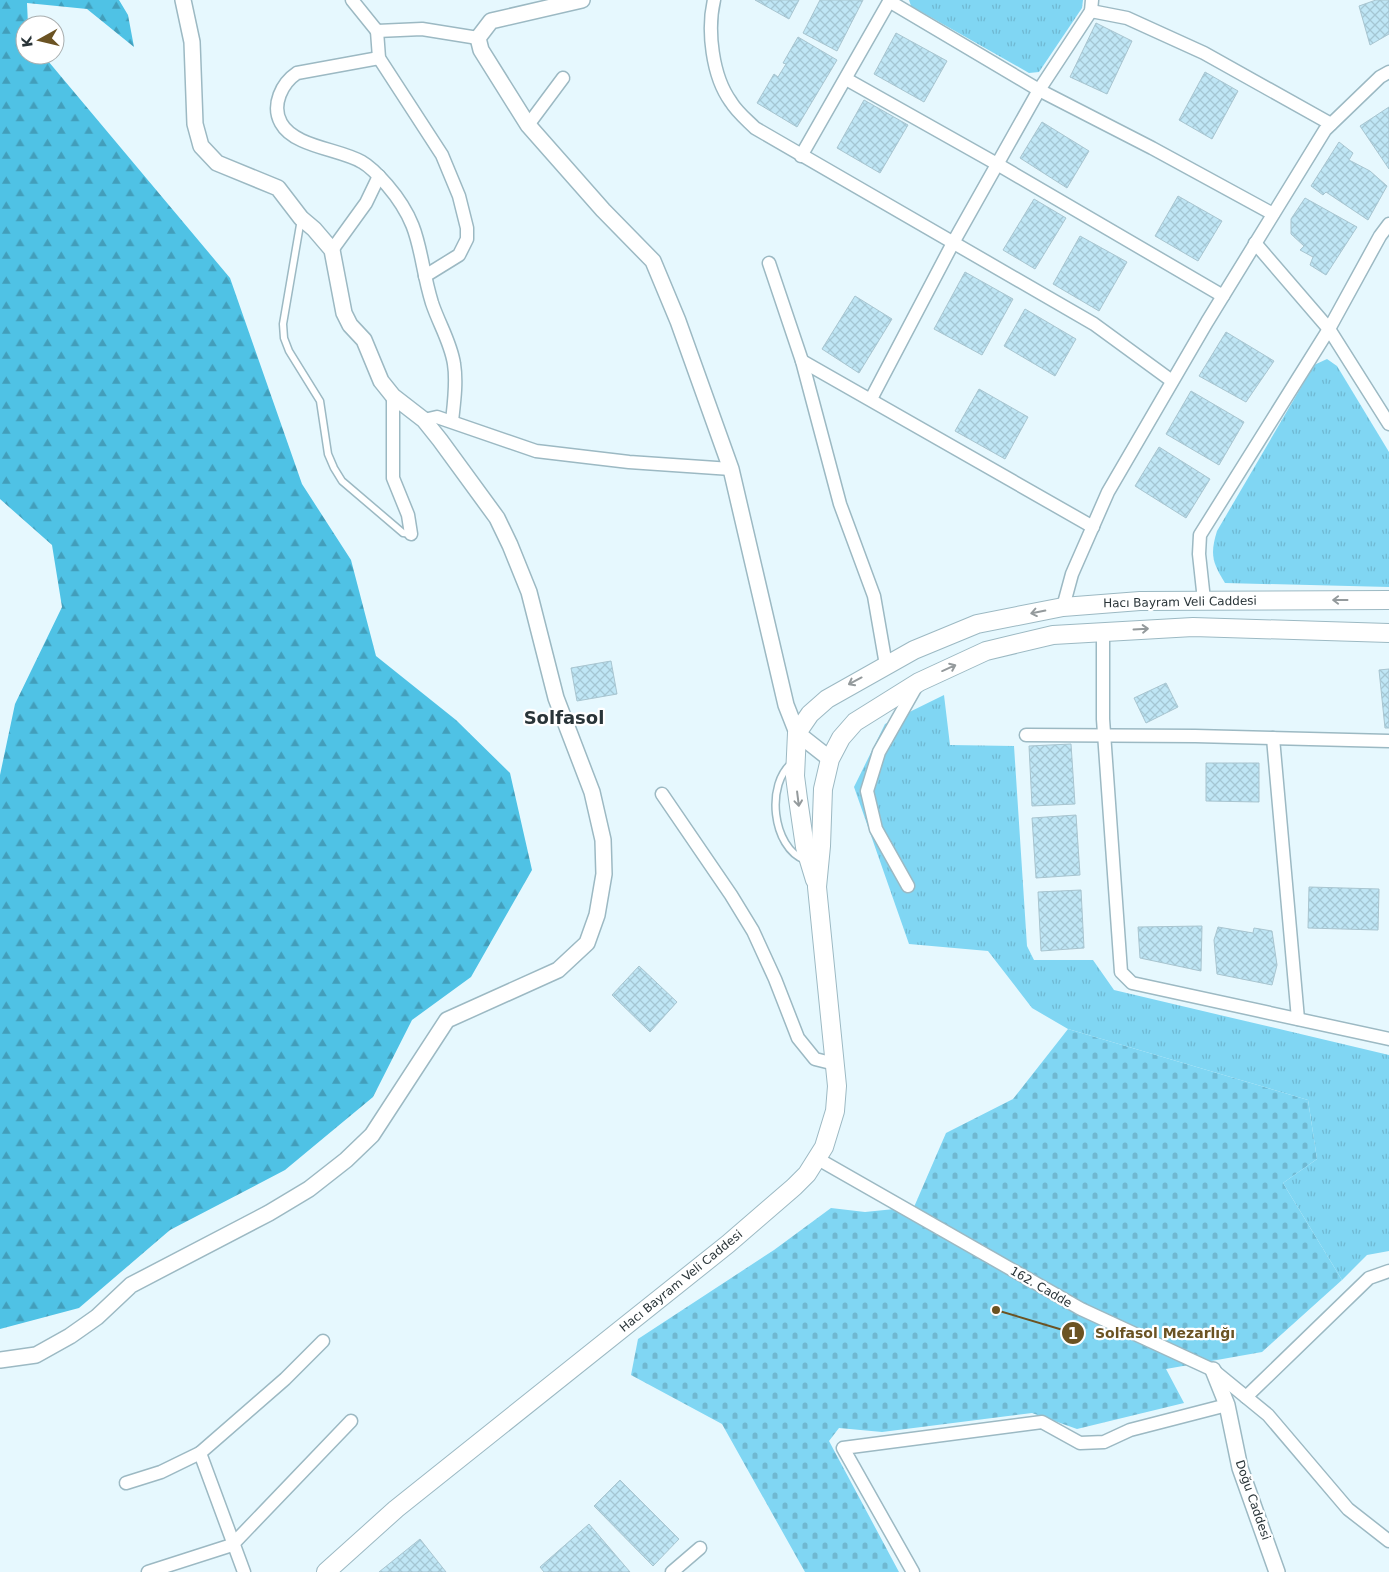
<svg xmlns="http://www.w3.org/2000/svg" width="1389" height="1572" font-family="'DejaVu Sans',sans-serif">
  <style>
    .forest { fill: url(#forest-firs) }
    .cemetery { fill: url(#cemetery-stones) }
    .park { fill: url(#park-tufts) }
    .building { fill: url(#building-cross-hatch); stroke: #a8c5d0 }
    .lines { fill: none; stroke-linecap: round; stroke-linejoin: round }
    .service-casing { stroke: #9cb9c3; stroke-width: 9 }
    .minor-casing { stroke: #9cb9c3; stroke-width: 15 }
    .tertiary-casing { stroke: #9cb9c3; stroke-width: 18 }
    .secondary-casing { stroke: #9cb9c3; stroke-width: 20 }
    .service { stroke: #fff; stroke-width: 6 }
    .minor { stroke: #fff; stroke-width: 12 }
    .tertiary { stroke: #fff; stroke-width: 15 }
    .secondary { stroke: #fff; stroke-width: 18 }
    .oneway { stroke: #949a9c }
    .labels { text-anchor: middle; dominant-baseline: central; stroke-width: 4.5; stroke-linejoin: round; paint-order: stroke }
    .street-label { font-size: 12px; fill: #293438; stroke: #fff }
    .district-label { font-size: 18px; font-weight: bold; fill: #293438; stroke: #fff }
    .leader { fill: none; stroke: #6b5323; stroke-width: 2 }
    .callout-dot { fill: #6b5323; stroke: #fff; stroke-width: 2 }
    .mark-label { font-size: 15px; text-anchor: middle; font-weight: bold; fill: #fff }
    .callout-label { font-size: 14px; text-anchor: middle; font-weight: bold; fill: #6b5323; stroke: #fff; stroke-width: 4.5; stroke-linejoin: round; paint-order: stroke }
  </style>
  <defs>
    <pattern id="forest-firs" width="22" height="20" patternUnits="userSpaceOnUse" patternTransform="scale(1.25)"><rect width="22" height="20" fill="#4fc2e5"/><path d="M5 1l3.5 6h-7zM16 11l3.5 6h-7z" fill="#429ebb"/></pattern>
    <pattern id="cemetery-stones" width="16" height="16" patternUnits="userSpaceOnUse" patternTransform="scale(1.25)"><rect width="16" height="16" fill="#80d6f3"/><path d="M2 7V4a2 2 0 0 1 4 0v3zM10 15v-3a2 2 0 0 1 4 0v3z" fill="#6fb8d1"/></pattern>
    <pattern id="park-tufts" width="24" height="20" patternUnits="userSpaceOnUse" patternTransform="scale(1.25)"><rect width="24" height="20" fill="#80d6f3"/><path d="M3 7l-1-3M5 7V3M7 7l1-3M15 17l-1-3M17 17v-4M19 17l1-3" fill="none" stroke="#6fb8d1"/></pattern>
    <pattern id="building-cross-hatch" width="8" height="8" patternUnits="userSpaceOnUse" patternTransform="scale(1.25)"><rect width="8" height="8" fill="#bfe6f5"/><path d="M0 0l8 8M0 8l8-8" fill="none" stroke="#a4c6d3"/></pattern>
  </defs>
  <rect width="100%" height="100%" fill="#e6f8fe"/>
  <polygon class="forest" points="0,0 119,0 128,15 134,47 87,9 27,3 28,25 25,25 25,55 43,55 230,278 302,484 351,560 376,656 456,720 510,773 532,870 471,977 412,1020 373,1097 285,1170 170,1230 79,1308 0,1329 0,775 15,704 62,607 52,545 0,499"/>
  <polygon class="cemetery" points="1068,1029 1308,1100 1317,1159 1283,1183 1342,1280 1262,1352 1166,1369 1184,1403 1077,1429 1032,1413 882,1432 839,1428 829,1441 899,1572 805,1572 722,1424 631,1375 638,1339 774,1250 831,1208 865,1212 914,1207 946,1133 1013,1099"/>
  <g class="park">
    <polygon points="909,0 1083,0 1082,8 1039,72 1029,73 911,6"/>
    <path d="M1327 359 1337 366 1389 452V587L1225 583C1212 562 1210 554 1217 531L1314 365Z"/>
    <polygon points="944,695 950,745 1014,746 1027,946 1034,960 1093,960 1114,990 1389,1055 1389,1251 1367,1255 1342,1280 1283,1183 1317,1159 1308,1100 1068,1029 1032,1008 988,951 909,944 854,787 885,724"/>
  </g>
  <g class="building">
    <polygon points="755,0 799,0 789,19"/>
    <polygon points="820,0 863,0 837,51 803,33"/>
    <polygon points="1376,0 1389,0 1389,34 1370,45 1359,6"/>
    <polygon points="1096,23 1132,41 1107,94 1070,77"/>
    <polygon points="896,33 947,61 924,102 874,74"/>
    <polygon points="798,37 837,60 797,127 757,103 774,74 778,77 786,64 783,63"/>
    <polygon points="1205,72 1238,91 1212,139 1179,120"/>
    <polygon points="864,100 908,125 880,173 837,148"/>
    <polygon points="1389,107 1389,169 1360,126"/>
    <polygon points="1042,122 1089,151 1067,188 1020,158"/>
    <polygon points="1339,142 1353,153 1349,160 1370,171 1387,186 1368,220 1326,192 1323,195 1311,186"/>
    <polygon points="1178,196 1222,221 1198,261 1155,236"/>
    <polygon points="1305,198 1357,227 1326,275 1310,265 1313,257 1300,250 1304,246 1291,234 1291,219"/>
    <polygon points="1034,199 1066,218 1035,269 1003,250"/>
    <polygon points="1080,236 1127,262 1099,311 1053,284"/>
    <polygon points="965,272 1013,299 982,355 934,329"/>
    <polygon points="855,296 892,319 859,373 822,349"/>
    <polygon points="1025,309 1076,339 1055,376 1004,346"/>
    <polygon points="1226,332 1274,361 1246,402 1199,376"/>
    <polygon points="979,389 1028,417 1005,459 955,431"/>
    <polygon points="1191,391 1244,422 1219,465 1166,434"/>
    <polygon points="1159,447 1210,479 1186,518 1135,486"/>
    <polygon points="611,661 617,694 577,701 571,668"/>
    <polygon points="1389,669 1389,728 1385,728 1379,670"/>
    <polygon points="1166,683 1178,707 1146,723 1134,698"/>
    <polygon points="1071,744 1075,804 1032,806 1029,746"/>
    <polygon points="1206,763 1259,763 1259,802 1206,801"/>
    <polygon points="1076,815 1080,875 1036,878 1032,818"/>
    <polygon points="1309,887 1379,889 1378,930 1308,928"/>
    <polygon points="1081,890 1084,948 1041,951 1038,892"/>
    <polygon points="1202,926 1201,971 1140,958 1138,927"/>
    <polygon points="1218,927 1253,933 1254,928 1272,931 1277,965 1272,985 1217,974 1214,940"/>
    <polygon points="639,966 677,1002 650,1032 612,995"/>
    <polygon points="620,1480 679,1539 653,1566 594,1506"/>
    <polygon points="589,1524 630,1572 544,1572 540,1567"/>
    <polygon points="420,1539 446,1572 379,1572"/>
  </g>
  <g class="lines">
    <defs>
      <g id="service">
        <polyline points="301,219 283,324 284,338 289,351 320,401 328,454 334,468 342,481 403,533 411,534"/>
        <path d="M793 762C765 783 772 848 805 860"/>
      </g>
      <g id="minor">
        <polyline points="352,0 377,31 422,29 478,38"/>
        <path d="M714 0C707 30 712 76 731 102 737 112 747 120 755 128L1094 324 1172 381"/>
        <polyline points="889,1 1039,90 1152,148 1273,214"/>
        <polyline points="1091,11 1127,18 1204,53 1331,124"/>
        <polyline points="377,31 379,58 442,155 459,196 467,228 467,239 459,255 425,276"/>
        <path d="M379 58 297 73C282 83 271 105 281 123 294 147 340 149 362 162 371 167 380 177 387 185 424 228 417 254 432 303 439 324 451 343 454 364 457 382 454 403 452 421"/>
        <polyline points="846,79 997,164 1223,296"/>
        <polyline points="528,125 563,78"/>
        <polyline points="801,156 890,0"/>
        <polyline points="1255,243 1329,329 1389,424"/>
        <polyline points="332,250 366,203 379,176"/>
        <polyline points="769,263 802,361 840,504 874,596 886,665"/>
        <polyline points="802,361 1093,527"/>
        <polyline points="393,396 393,478 408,515 411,534"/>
        <polyline points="871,399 954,241 1039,90 1091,11 1092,0"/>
        <polyline points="424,420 437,417 536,451 629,462 731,469"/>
        <polyline points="1204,600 1199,554 1200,535 1329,329 1380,236 1389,224"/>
        <polyline points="1063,607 1072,574 1108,492 1207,322 1325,130 1380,77 1389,72"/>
        <polyline points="1103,631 1103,719 1121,972 1132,983 1389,1039"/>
        <polyline points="1026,735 1195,736 1389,741"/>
        <polyline points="1273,738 1298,1019"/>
        <polyline points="662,794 731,895 753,931 775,979 798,1038 815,1059 835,1064"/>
        <polyline points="908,886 876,829 867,791 879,752 917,685"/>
        <polyline points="818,1159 1081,1309 1213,1370 1268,1415 1348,1509 1389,1541"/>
        <polyline points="1246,1397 1369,1278 1389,1271"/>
        <polyline points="126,1483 161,1472 200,1453"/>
        <polyline points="148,1572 232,1545 351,1421"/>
        <polyline points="244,1572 200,1453 285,1379 323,1341"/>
        <polyline points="672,1572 700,1548"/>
        <polyline points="913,1572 843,1448 1042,1422 1080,1443 1104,1442 1130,1430 1227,1405"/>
      </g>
      <g id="tertiary">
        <polyline points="582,0 491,21 478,38 481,50 528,125 603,210 653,261 678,321 731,469 786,705 797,733 830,759"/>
        <polyline points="0,1360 36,1355 70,1336 97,1317 131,1285 269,1213 309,1189 346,1160 372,1135 447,1020 558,970 587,943 597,915 604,874 603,840 592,792 556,698 529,592 510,545 497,518 440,440 424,420 393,396 381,381 364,340 350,325 344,313 332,250 314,229 301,218 278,188 217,163 201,146 195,124 192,42 183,0"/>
        <polyline points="1213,1370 1227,1405 1240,1468 1277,1572"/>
      </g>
      <g id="secondary">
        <polyline points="815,880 805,847 798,799 795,776 797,733 810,714 827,699 914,650 977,624 1063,607 1140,601 1389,600"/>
        <polyline points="326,1572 396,1509 728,1244 794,1187 807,1174 824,1147 835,1111 837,1086 817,887 821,846 823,789 830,759 841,738 855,722 919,682 986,651 1053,635 1193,627 1389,633"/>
      </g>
    </defs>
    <use href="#service" class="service-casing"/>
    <use href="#minor" class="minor-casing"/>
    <use href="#tertiary" class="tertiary-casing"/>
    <use href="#secondary" class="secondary-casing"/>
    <use href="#service" class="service"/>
    <use href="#minor" class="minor"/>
    <use href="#tertiary" class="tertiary"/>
    <use href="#secondary" class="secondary"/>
  </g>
  <defs><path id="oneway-shaft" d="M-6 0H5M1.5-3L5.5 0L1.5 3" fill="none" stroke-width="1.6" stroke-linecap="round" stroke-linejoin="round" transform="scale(1.25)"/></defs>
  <g class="oneway">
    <use href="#oneway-shaft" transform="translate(1340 600) rotate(-180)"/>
    <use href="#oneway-shaft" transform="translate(1038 612) rotate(169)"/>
    <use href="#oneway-shaft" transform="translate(1141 629) rotate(-3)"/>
    <use href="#oneway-shaft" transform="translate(949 668) rotate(-24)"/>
    <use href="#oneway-shaft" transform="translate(855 681) rotate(152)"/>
    <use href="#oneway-shaft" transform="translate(798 799) rotate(83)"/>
  </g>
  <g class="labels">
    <g class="street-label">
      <text transform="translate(1180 602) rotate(-1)">Hacı Bayram Veli Caddesi</text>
      <text transform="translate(681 1281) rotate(-39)">Hacı Bayram Veli Caddesi</text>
      <text transform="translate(1041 1287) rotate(30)">162. Cadde</text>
      <text transform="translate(1253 1500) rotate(71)">Doğu Caddesi</text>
    </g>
    <g class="district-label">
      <text x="564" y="717">Solfasol</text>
    </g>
  </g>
  <path class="leader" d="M996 1310L1073 1333"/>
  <g class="callout-dot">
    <circle cx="996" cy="1310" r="5"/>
    <circle cx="1073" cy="1333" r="12"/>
  </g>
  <g class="mark-label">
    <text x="1073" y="1339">1</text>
  </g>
  <g class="callout-label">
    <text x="1165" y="1338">Solfasol Mezarlığı</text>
  </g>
  <g transform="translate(40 40) rotate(262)"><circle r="24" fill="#ffffff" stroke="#a9aeaf"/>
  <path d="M0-4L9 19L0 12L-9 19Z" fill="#6b5323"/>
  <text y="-8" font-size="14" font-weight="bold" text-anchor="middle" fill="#293438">K</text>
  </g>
</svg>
